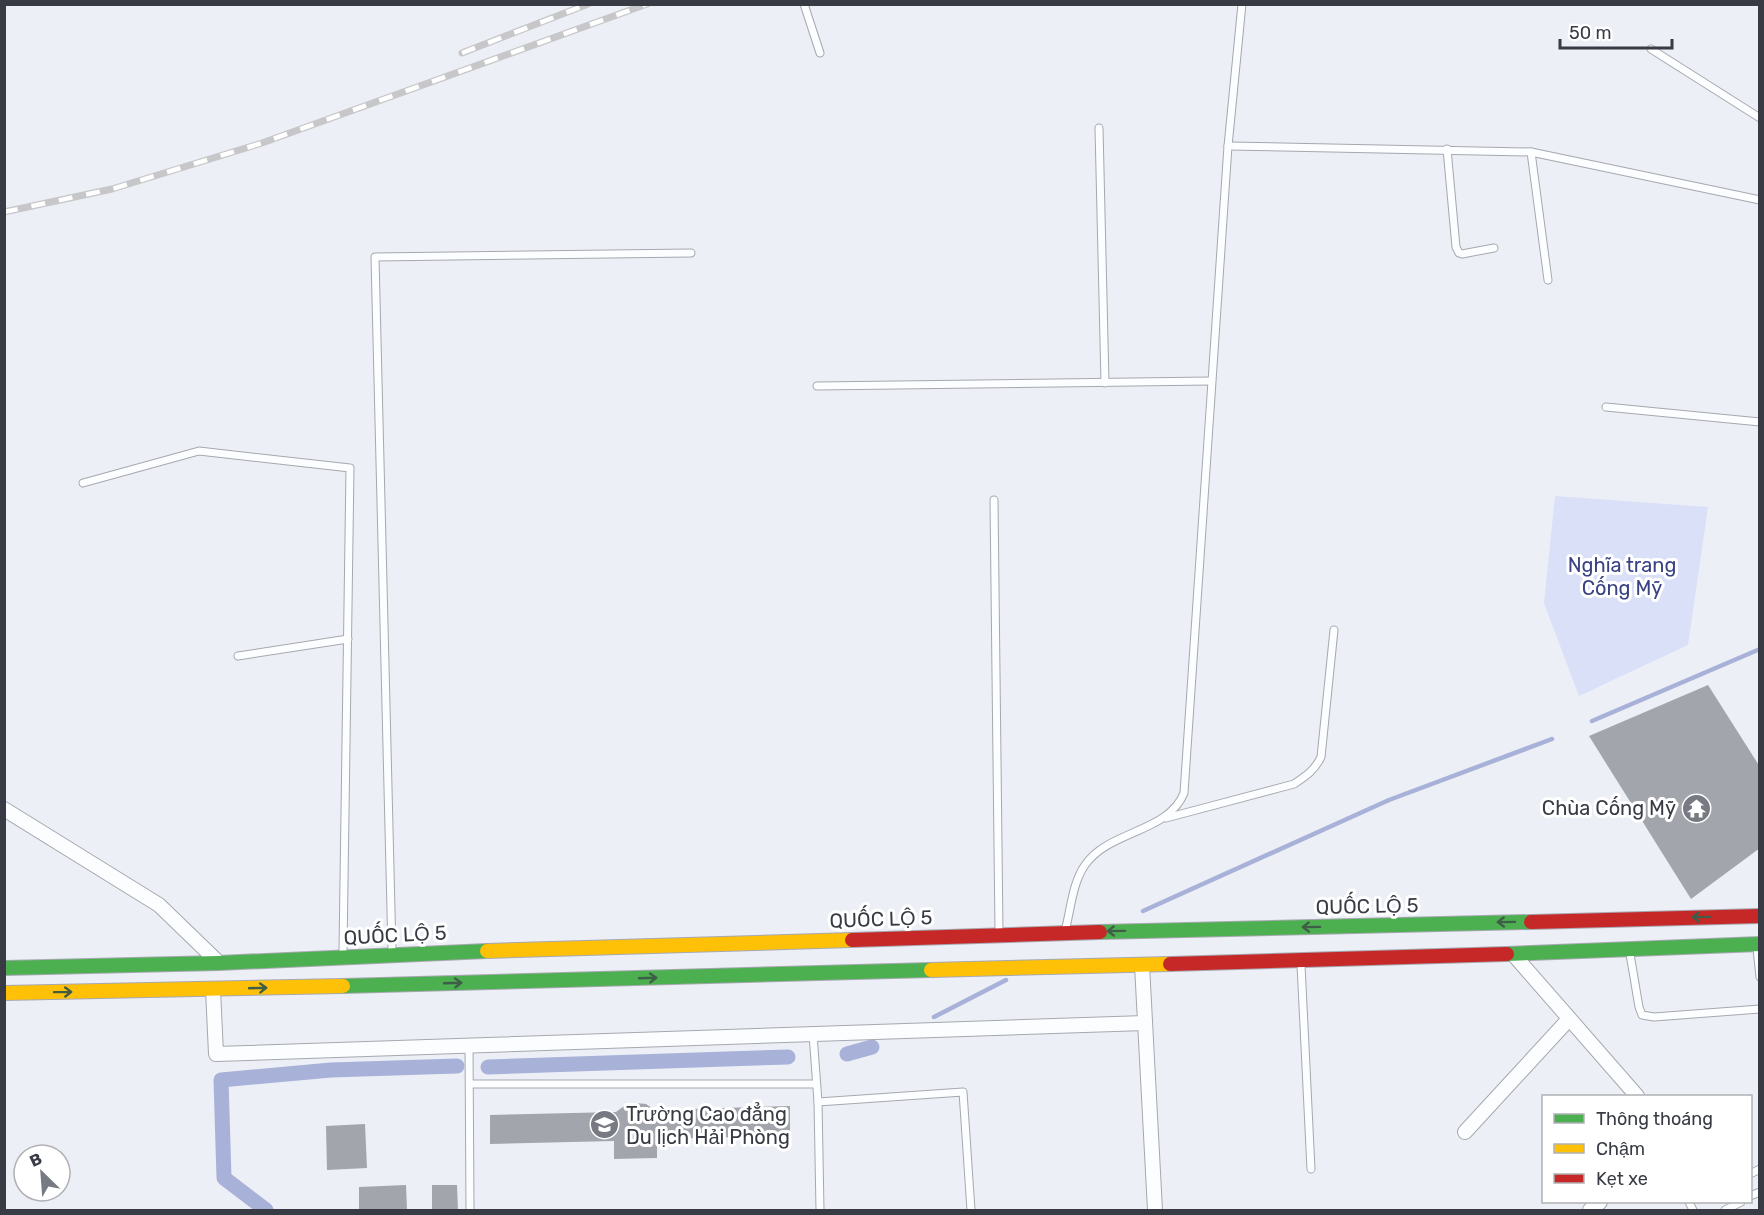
<svg xmlns="http://www.w3.org/2000/svg" width="1764" height="1215" font-family="Rubik,sans-serif">
  <style>
    .green { fill: #dae0f8 }
    .lines { fill: none; stroke-linecap: round; stroke-linejoin: round }
    .stream { stroke: #a8b1d8; stroke-width: 4.5 }
    .canal { stroke: #a8b1d8; stroke-width: 15 }
    .building { fill: #a3a5ac }
    .lane-casing { stroke: #a6a8b0; stroke-width: 9 }
    .street-casing { stroke: #a6a8b0; stroke-width: 16 }
    .fast-casing { stroke: #a6a8b0; stroke-width: 16 }
    .slow-casing { stroke: #a6a8b0; stroke-width: 16 }
    .jam-casing { stroke: #a6a8b0; stroke-width: 16 }
    .lane { stroke: #fcfdfe; stroke-width: 7 }
    .street { stroke: #fcfdfe; stroke-width: 14 }
    .fast { stroke: #4caf50; stroke-width: 14 }
    .slow { stroke: #ffc107; stroke-width: 14 }
    .jam { stroke: #c62828; stroke-width: 14 }
    .rail-casing { stroke: #c7c7c9; stroke-width: 7 }
    .rail { stroke: #fff; stroke-width: 4.5; stroke-dasharray: 14; stroke-linecap: butt }
    .oneway { stroke: #3e5e48 }
    .labels { text-anchor: middle; dominant-baseline: central; stroke-width: 6; stroke-linejoin: round; paint-order: stroke }
    .park-label { font-size: 20px; fill: #394383; stroke: #fff }
    .poi-label { font-size: 20px; fill: #383b44; stroke: #fff; text-anchor: end }
    .street-label { font-size: 20px; fill: #383b44; stroke: #fff }
  </style>
  <rect width="100%" height="100%" fill="#edeff7"/>
  <polygon class="green" points="1555,496 1708,507 1688,645 1579,696 1544,603"/>
  <g class="lines">
    <g class="stream">
      <polyline points="1592,721 1760,649"/>
      <polyline points="1143,911 1389,800 1552,739"/>
      <polyline points="934,1017 1006,980"/>
    </g>
    <g class="canal">
      <polyline points="847,1054 872,1047"/>
      <polyline points="488,1067 788,1057"/>
      <polyline points="266,1210 224,1178 221,1080 331,1070 457,1066"/>
    </g>
  </g>
  <g class="building">
    <polygon points="1708,685 1760,767 1760,848 1691,899 1589,736"/>
    <polygon points="635,1103 646,1104 655,1110 790,1106 790,1136 657,1139 657,1158 614,1159 614,1141 490,1144 490,1115 616,1112 624,1106"/>
    <polygon points="365,1124 367,1168 327,1170 326,1126"/>
    <polygon points="406,1185 407,1210 359,1210 359,1187"/>
    <polygon points="432,1185 457,1185 458,1210 432,1210"/>
  </g>
  <g class="lines">
    <defs>
      <g id="lane">
        <polyline points="804,4 820,53"/>
        <polyline points="1651,49 1760,118"/>
        <polyline points="1099,128 1105,383"/>
        <polyline points="1228,146 1531,152 1760,200"/>
        <polyline points="1447,149 1456,247 1459,253 1462,254 1494,248"/>
        <polyline points="1531,152 1548,280"/>
        <polyline points="817,386 1211,381"/>
        <polyline points="1606,407 1760,422"/>
        <polyline points="83,483 199,451 350,468 343,951"/>
        <polyline points="994,500 999,932"/>
        <polyline points="238,656 348,639"/>
        <path d="M1166 818 1294 784C1306 776 1315 770 1321 757L1334 630"/>
        <path d="M1066 927C1071 907 1073 882 1085 865 1109 830 1168 833 1184 793L1228 146 1242 4"/>
        <polyline points="1757,949 1760,977"/>
        <polyline points="392,951 375,257 691,253"/>
        <polyline points="1630,954 1639,1007 1642,1015 1654,1017 1760,1009"/>
        <polyline points="1301,965 1311,1169"/>
        <polyline points="813,1034 818,1102 820,1210"/>
        <polyline points="469,1045 470,1210"/>
        <polyline points="470,1084 816,1084"/>
        <polyline points="818,1102 963,1092 971,1210"/>
        <polyline points="1750,1174 1760,1169"/>
        <polyline points="1750,1196 1760,1192"/>
        <polyline points="1689,1202 1693,1210"/>
        <polyline points="1725,1210 1741,1202"/>
      </g>
      <g id="street">
        <polyline points="4,809 159,905 219,963"/>
        <polyline points="1513,954 1637,1096"/>
        <polyline points="1142,965 1155,1210"/>
        <polyline points="213,989 216,1054 1145,1023"/>
        <polyline points="1465,1132 1569,1019"/>
        <polyline points="1590,1210 1600,1202"/>
      </g>
      <g id="fast">
        <polyline points="1100,932 1531,922"/>
        <polyline points="1507,954 1760,944"/>
        <polyline points="4,968 219,963 487,951"/>
        <polyline points="343,986 931,970"/>
      </g>
      <g id="slow">
        <polyline points="487,951 852,940"/>
        <polyline points="931,970 1170,964"/>
        <polyline points="4,993 343,986"/>
      </g>
      <g id="jam">
        <polyline points="1531,922 1760,916"/>
        <polyline points="852,940 1100,932"/>
        <polyline points="1170,964 1507,954"/>
      </g>
    </defs>
    <use href="#lane" class="lane-casing"/>
    <use href="#street" class="street-casing"/>
    <use href="#fast" class="fast-casing"/>
    <use href="#slow" class="slow-casing"/>
    <use href="#jam" class="jam-casing"/>
    <use href="#lane" class="lane"/>
    <use href="#street" class="street"/>
    <use href="#fast" class="fast"/>
    <use href="#slow" class="slow"/>
    <use href="#jam" class="jam"/>
    <defs>
      <g id="rail">
        <polyline points="462,53 588,4"/>
        <polyline points="4,212 112,189 262,143 647,4"/>
      </g>
    </defs>
    <use href="#rail" class="rail-casing"/>
    <use href="#rail" class="rail"/>
  </g>
  <defs><path id="oneway-shaft" d="M-6 0H5M1.5-3L5.5 0L1.5 3" fill="none" stroke-width="1.6" stroke-linecap="round" stroke-linejoin="round" transform="scale(1.5)"/></defs>
  <g class="oneway">
    <use href="#oneway-shaft" transform="translate(1701 917) rotate(179)"/>
    <use href="#oneway-shaft" transform="translate(1506 922) rotate(179)"/>
    <use href="#oneway-shaft" transform="translate(1311 927) rotate(179)"/>
    <use href="#oneway-shaft" transform="translate(1116 931) rotate(179)"/>
    <use href="#oneway-shaft" transform="translate(648 978) rotate(-2)"/>
    <use href="#oneway-shaft" transform="translate(453 983) rotate(-2)"/>
    <use href="#oneway-shaft" transform="translate(258 988) rotate(-2)"/>
    <use href="#oneway-shaft" transform="translate(63 992) rotate(-1)"/>
  </g>
  <defs>
    <symbol id="temple-disc" viewBox="-11 -11 22 22"><circle r="9.5" fill="#777a83" stroke="#fff"/><path d="M0-6L5-2H3V0L6.5 2.5H4V6H1.5V3h-3V6H-4V2.5H-6.5L-3 0V-2H-5Z" fill="#fff"/></symbol>
    <symbol id="university-disc" viewBox="-11 -11 22 22"><circle r="9.5" fill="#777a83" stroke="#fff"/><path d="M0-5L7-2L0 1L-7-2ZM-4 1L0 2.5L4 1V4Q0 6-4 4Z" fill="#fff"/></symbol>
  </defs>
  <g fill-rule="evenodd">
    <use href="#temple-disc" x="1680" y="792" width="33" height="33"/>
    <use href="#university-disc" x="588" y="1108" width="33" height="33"/>
  </g>
  <g class="labels">
    <g class="park-label">
      <text x="1622" y="565">Nghĩa trang<tspan x="1622" dy="23">Cống Mỹ</tspan></text>
    </g>
    <g class="poi-label">
      <text x="1676" y="808">Chùa Cống Mỹ</text>
      <text x="626" y="1114" text-anchor="start">Trường Cao đẳng<tspan x="626" dy="23">Du lịch Hải Phòng</tspan></text>
    </g>
    <g class="street-label">
      <text transform="translate(1367 906) rotate(-1)">QUỐC LỘ 5</text>
      <text transform="translate(881 919) rotate(-2)">QUỐC LỘ 5</text>
      <text transform="translate(395 935) rotate(-3)">QUỐC LỘ 5</text>
    </g>
  </g>
  <rect width="1764" height="1215" fill="none" stroke="#383b44" stroke-width="12"/>
  <rect x="1542" y="1095" width="210" height="108" fill="#ffffff" stroke="#afb1b4" stroke-width="1.5"/>
  <rect x="1554" y="1114" width="30" height="9" fill="#4caf50" stroke="#afb1b4" stroke-width="1.5"/>
  <text x="1596" y="1125" font-size="18" fill="#383b44">Thông thoáng</text>
  <rect x="1554" y="1144" width="30" height="9" fill="#ffc107" stroke="#afb1b4" stroke-width="1.5"/>
  <text x="1596" y="1155" font-size="18" fill="#383b44">Chậm</text>
  <rect x="1554" y="1174" width="30" height="9" fill="#c62828" stroke="#afb1b4" stroke-width="1.5"/>
  <text x="1596" y="1185" font-size="18" fill="#383b44">Kẹt xe</text>
  <g transform="translate(42 1173) rotate(335)"><circle r="28" fill="#ffffff" stroke="#afb1b4" stroke-width="1.5"/>
  <path d="M0-4.5L10 22L0 15L-10 22Z" fill="#777a83"/>
  <text y="-9" font-size="16" font-weight="bold" text-anchor="middle" fill="#383b44">B</text>
  </g>
  <path d="M1560 39v9h112v-9" fill="none" stroke="#383b44" stroke-width="3"/>
  <text x="1569" y="39" font-size="18" fill="#383b44" stroke="#ffffff" stroke-width="4.5" paint-order="stroke">50 m</text>
</svg>
